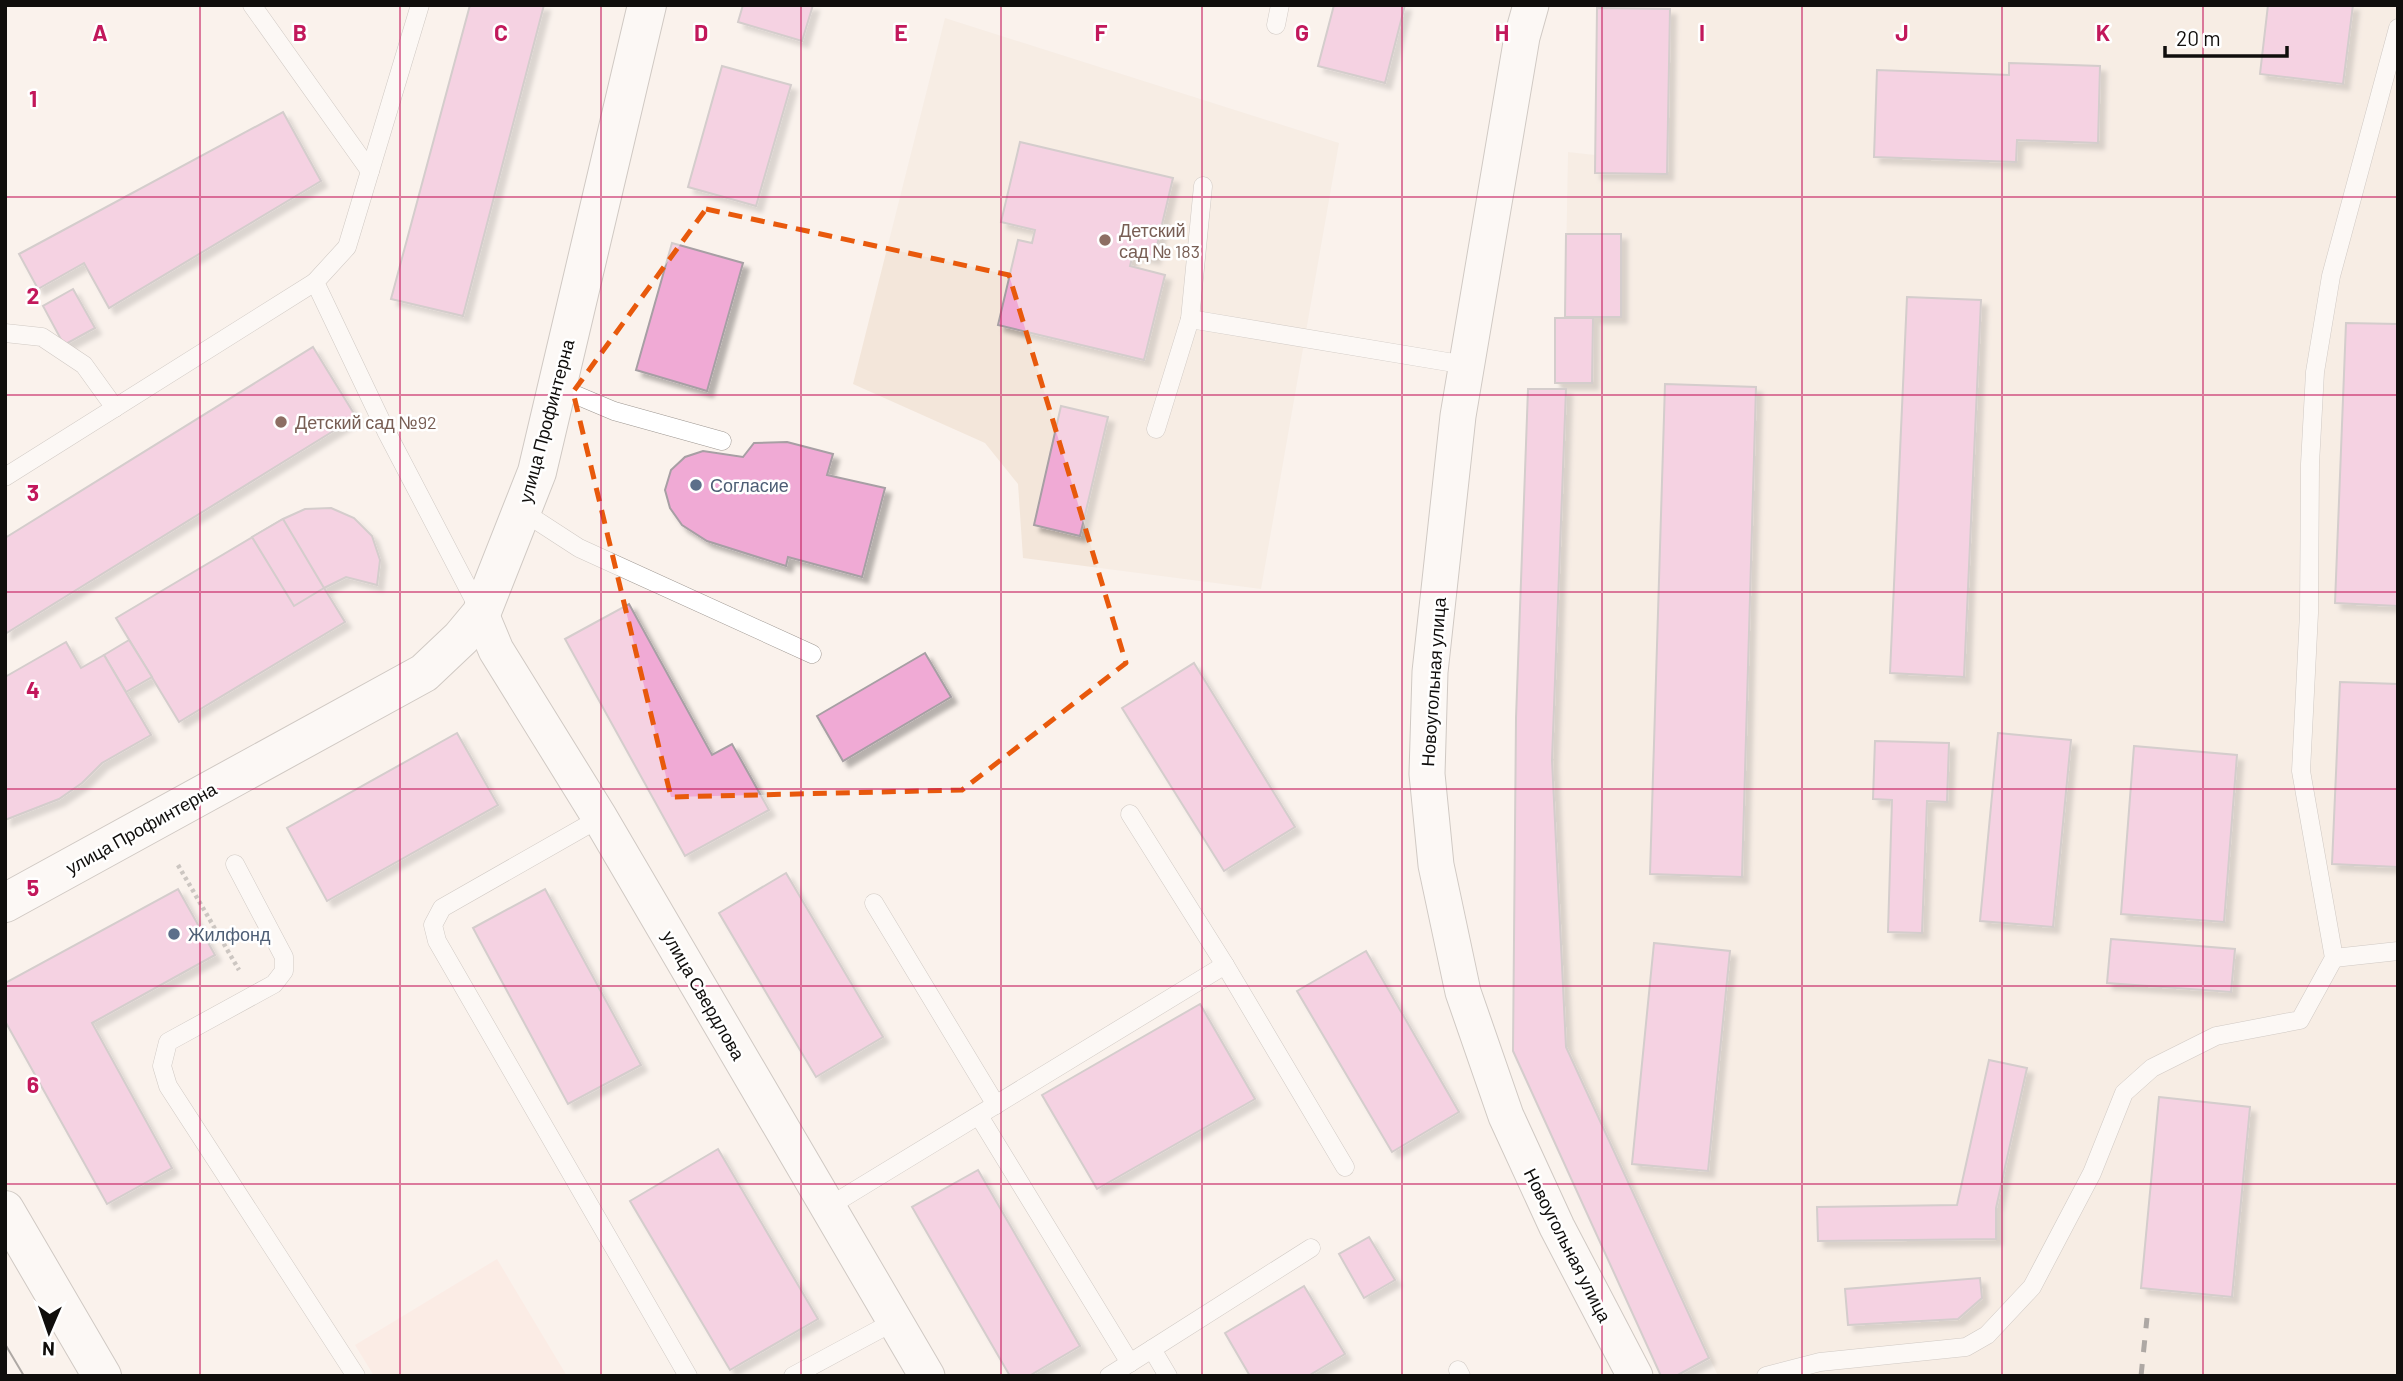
<svg xmlns="http://www.w3.org/2000/svg" width="2403" height="1381" font-family="Barlow,sans-serif">
  <style>
    .built { fill: #f3e6da }
    .industrial { fill: #fde4dc }
    .building { fill: #f0aad5; stroke: #a79fa4; stroke-width: 2; filter: url(#shadow) }
    .lines { fill: none; stroke-linecap: round; stroke-linejoin: round }
    .lane-casing { stroke: #9e9791; stroke-width: 19 }
    .street-casing { stroke: #9e9791; stroke-width: 37 }
    .secondary-casing { stroke: #9e9791; stroke-width: 40 }
    .primary-casing { stroke: #9e9791; stroke-width: 40 }
    .path { stroke: #96918d; stroke-width: 4.5; stroke-dasharray: 3.5 3.5; stroke-linecap: butt }
    .lane { stroke: #fff; stroke-width: 18 }
    .street { stroke: #fff; stroke-width: 35 }
    .secondary { stroke: #fff; stroke-width: 38 }
    .primary { stroke: #fff; stroke-width: 38 }
    .tram { stroke: #534f4c; stroke-width: 2 }
    .rail { stroke: #534f4c; stroke-width: 5; stroke-dasharray: 12 12; stroke-linecap: butt }
    .marked { fill: none; stroke: #e8590c; stroke-width: 5; stroke-dasharray: 14 9; stroke-linejoin: round }
    .grid { fill: none; stroke: #c2185b; stroke-width: 2; stroke-opacity: 0.55 }
    .education-dot { fill: #8d6e63; stroke: #fff; stroke-width: 2.5 }
    .service-dot { fill: #5c6f8a; stroke: #fff; stroke-width: 2.5 }
    .labels { text-anchor: middle; dominant-baseline: central; stroke-width: 5; stroke-linejoin: round; paint-order: stroke }
    .education-label { font-size: 18px; fill: #785e54; stroke: #fff; text-anchor: start }
    .street-label { font-size: 18px; fill: #100e0c; stroke: #fff }
    .service-label { font-size: 18px; fill: #4e5e75; stroke: #fff; text-anchor: start }
    .grid-label { font-size: 23px; text-anchor: middle; font-weight: bold; fill: #c2185b; stroke: #fff; stroke-width: 5; stroke-linejoin: round; paint-order: stroke }
  </style>
  <defs>
    <filter id="shadow"><feDropShadow dx="6" dy="6" stdDeviation="2" flood-color="#0004"/></filter>
  </defs>
  <rect width="100%" height="100%" fill="#faf2ec"/>
  <g class="built">
    <polygon points="1598,5 2398,5 2398,1376 1718,1376 1566,1047 1552,760 1566,389 1555,383 1555,318 1565,316 1568,152 1595,155"/>
    <polygon points="945,18 1339,143 1261,589 1023,558 1018,484 985,443 853,384"/>
  </g>
  <polygon class="industrial" points="497,1259 567,1376 374,1376 355,1345"/>
  <g class="building">
    <polygon points="470,5 544,5 463,316 391,299"/>
    <polygon points="743,5 813,5 802,41 738,22"/>
    <polygon points="1334,5 1405,5 1385,83 1318,66"/>
    <polygon points="2268,5 2353,5 2343,84 2260,74"/>
    <polygon points="1597,8 1670,9 1667,174 1595,173"/>
    <polygon points="2009,63 2100,66 2098,143 2017,140 2016,162 1874,157 1877,70 2009,75"/>
    <polygon points="722,66 791,85 756,206 688,187"/>
    <polygon points="283,112 321,181 109,308 84,263 38,289 19,254"/>
    <polygon points="1020,142 1173,178 1154,258 1133,254 1130,266 1165,275 1144,360 998,325 1018,240 1032,243 1035,230 1001,222"/>
    <polygon points="1566,234 1621,234 1621,317 1565,317"/>
    <polygon points="672,243 743,263 707,391 636,370"/>
    <polygon points="73,289 95,328 64,345 43,306"/>
    <polygon points="1907,297 1981,300 1964,677 1890,673"/>
    <polygon points="1555,318 1593,318 1592,383 1555,383"/>
    <polygon points="2346,323 2398,324 2398,606 2335,603"/>
    <polygon points="313,347 356,417 5,634 5,538"/>
    <polygon points="1665,384 1756,387 1742,877 1650,874"/>
    <polygon points="1528,389 1566,389 1552,760 1566,1047 1709,1358 1676,1376 1661,1376 1513,1051 1516,718"/>
    <polygon points="1061,406 1108,417 1080,536 1034,525"/>
    <polygon points="787,442 833,454 827,475 885,488 862,577 788,557 786,566 707,541 682,525 670,508 665,490 671,470 685,457 703,451 743,457 754,443"/>
    <polygon points="331,508 354,518 372,536 380,560 377,585 346,577 324,588 345,622 179,722 116,618 283,519 305,509"/>
    <polygon points="283,519 324,588 294,606 252,537"/>
    <polygon points="629,604 712,755 732,744 769,810 685,856 565,639"/>
    <polygon points="129,640 152,677 126,692 104,655"/>
    <polygon points="66,642 81,668 104,655 151,735 102,763 82,783 59,799 5,820 5,677"/>
    <polygon points="925,653 951,697 843,761 817,716"/>
    <polygon points="1194,663 1295,827 1224,871 1122,708"/>
    <polygon points="2340,682 2398,684 2398,867 2332,864"/>
    <polygon points="457,733 498,805 327,901 287,828"/>
    <polygon points="1998,733 2071,740 2053,927 1980,921"/>
    <polygon points="1875,741 1949,743 1947,802 1927,801 1922,933 1888,932 1892,800 1873,799"/>
    <polygon points="2134,746 2237,755 2224,922 2121,914"/>
    <polygon points="786,873 883,1037 816,1077 719,913"/>
    <polygon points="178,889 215,955 92,1023 172,1168 107,1204 5,1021 5,983"/>
    <polygon points="545,889 641,1065 568,1104 473,928"/>
    <polygon points="2111,939 2235,949 2231,992 2107,983"/>
    <polygon points="1654,943 1730,951 1708,1171 1632,1164"/>
    <polygon points="1366,951 1459,1112 1392,1152 1297,991"/>
    <polygon points="1200,1004 1255,1099 1097,1189 1042,1095"/>
    <polygon points="1989,1060 2027,1068 1996,1208 1996,1239 1818,1241 1817,1207 1957,1205"/>
    <polygon points="2159,1097 2250,1107 2232,1297 2141,1288"/>
    <polygon points="718,1149 818,1319 730,1370 630,1201"/>
    <polygon points="978,1170 1080,1346 1029,1376 1010,1376 912,1207"/>
    <polygon points="1369,1237 1395,1280 1364,1298 1339,1254"/>
    <polygon points="1980,1278 1982,1298 1958,1319 1848,1325 1845,1289"/>
    <polygon points="1304,1286 1345,1354 1308,1376 1250,1376 1225,1333"/>
  </g>
  <g class="lines">
    <defs>
      <g id="lane">
        <polyline points="252,5 370,171 347,247 315,282 386,431 480,611"/>
        <polyline points="1276,25 1280,5"/>
        <polyline points="370,171 420,5"/>
        <polyline points="1190,319 1466,365"/>
        <polyline points="5,333 42,337 84,365 115,408"/>
        <polyline points="557,387 614,411 722,441"/>
        <polyline points="1156,429 1190,319 1203,186"/>
        <polyline points="5,477 315,282"/>
        <polyline points="522,511 579,548 812,654"/>
        <polyline points="1130,814 1225,965"/>
        <polyline points="600,818 442,908 433,925 437,941 688,1376"/>
        <polyline points="235,864 284,957 284,971 274,984 168,1042 162,1066 168,1086 356,1376"/>
        <polyline points="874,903 996,1105"/>
        <polyline points="2334,958 2398,951"/>
        <polyline points="979,1116 1130,1363"/>
        <polyline points="828,1207 1225,965 1345,1167"/>
        <polyline points="1152,1349 1311,1248"/>
        <polyline points="1458,1370 1461,1376"/>
        <polyline points="793,1376 895,1321"/>
        <polyline points="1109,1376 1152,1349 1168,1376"/>
        <polyline points="1766,1376 1820,1362 1966,1347 1987,1335 2032,1287 2092,1173 2124,1093 2152,1068 2216,1036 2300,1020 2334,958 2301,771 2309,613 2310,464 2315,372 2331,276 2398,28"/>
      </g>
      <g id="street">
        <polyline points="1531,5 1522,37 1458,416 1430,672 1427,774 1436,865 1463,992 1506,1116 1557,1227 1635,1376"/>
        <polyline points="481,614 496,650 600,818 927,1376"/>
      </g>
      <polyline id="secondary" points="5,903 424,673 461,638 481,614 537,472 647,5"/>
      <polyline id="primary" points="5,1210 102,1376"/>
    </defs>
    <use href="#lane" class="lane-casing"/>
    <use href="#street" class="street-casing"/>
    <use href="#secondary" class="secondary-casing"/>
    <use href="#primary" class="primary-casing"/>
    <polyline class="path" points="178,865 239,970"/>
    <use href="#lane" class="lane"/>
    <use href="#street" class="street"/>
    <use href="#secondary" class="secondary"/>
    <use href="#primary" class="primary"/>
    <polyline class="tram" points="5,1344 24,1376"/>
    <polyline class="rail" points="2141,1376 2147,1318"/>
  </g>
  <path d="M0 0H2403V1381H0ZM706 209 1009 275 1126 663 962 790 671 797 573 392Z" fill="#faf2ec" fill-opacity=".55" fill-rule="evenodd"/>
  <path class="marked" d="M706 209 1009 275 1126 663 962 790 671 797 573 392Z"/>
  <path class="grid" d="M200 5V1376M400 5V1376M601 5V1376M801 5V1376M1001 5V1376M1202 5V1376M1402 5V1376M1602 5V1376M1802 5V1376M2002 5V1376M2203 5V1376M5 197H2398M5 395H2398M5 592H2398M5 789H2398M5 986H2398M5 1184H2398"/>
  <g class="education-dot">
    <circle cx="1105" cy="240" r="7"/>
    <circle cx="281" cy="422" r="7"/>
  </g>
  <g class="service-dot">
    <circle cx="696" cy="485" r="7"/>
    <circle cx="174" cy="934" r="7"/>
  </g>
  <g class="labels">
    <g class="education-label">
      <text x="1119" y="230">Детский<tspan x="1119" dy="21">сад № 183</tspan></text>
      <text x="295" y="422">Детский сад №92</text>
    </g>
    <g class="street-label">
      <text transform="translate(546 421) rotate(-75)">улица Профинтерна</text>
      <text transform="translate(1433 682) rotate(-86)">Новоугольная улица</text>
      <text transform="translate(141 828) rotate(-29)">улица Профинтерна</text>
      <text transform="translate(704 995) rotate(60)">улица Свердлова</text>
      <text transform="translate(1568 1245) rotate(63)">Новоугольная улица</text>
    </g>
    <g class="service-label">
      <text x="710" y="485">Согласие</text>
      <text x="188" y="934">Жилфонд</text>
    </g>
  </g>
  <g class="grid-label">
    <text x="100" y="41">A</text>
    <text x="300" y="41">B</text>
    <text x="501" y="41">C</text>
    <text x="701" y="41">D</text>
    <text x="901" y="41">E</text>
    <text x="1101" y="41">F</text>
    <text x="1302" y="41">G</text>
    <text x="1502" y="41">H</text>
    <text x="1702" y="41">I</text>
    <text x="1902" y="41">J</text>
    <text x="2103" y="41">K</text>
    <text x="33" y="107">1</text>
    <text x="33" y="304">2</text>
    <text x="33" y="501">3</text>
    <text x="33" y="698">4</text>
    <text x="33" y="896">5</text>
    <text x="33" y="1093">6</text>
  </g>
  <rect width="2403" height="1381" fill="none" stroke="#100e0c" stroke-width="14"/>
  <g transform="translate(49 1332) rotate(182)" stroke="#ffffff" stroke-width="5" paint-order="stroke">
  <path d="M0-5L12 26L0 18L-12 26Z" fill="#100e0c"/>
  <text y="-10" font-size="19" font-weight="bold" text-anchor="middle" fill="#100e0c">N</text>
  </g>
  <path d="M2165 46v10h122v-10" fill="none" stroke="#100e0c" stroke-width="3.5"/>
  <text x="2176" y="46" font-size="21" fill="#100e0c" stroke="#ffffff" stroke-width="5" paint-order="stroke">20 m</text>
</svg>
